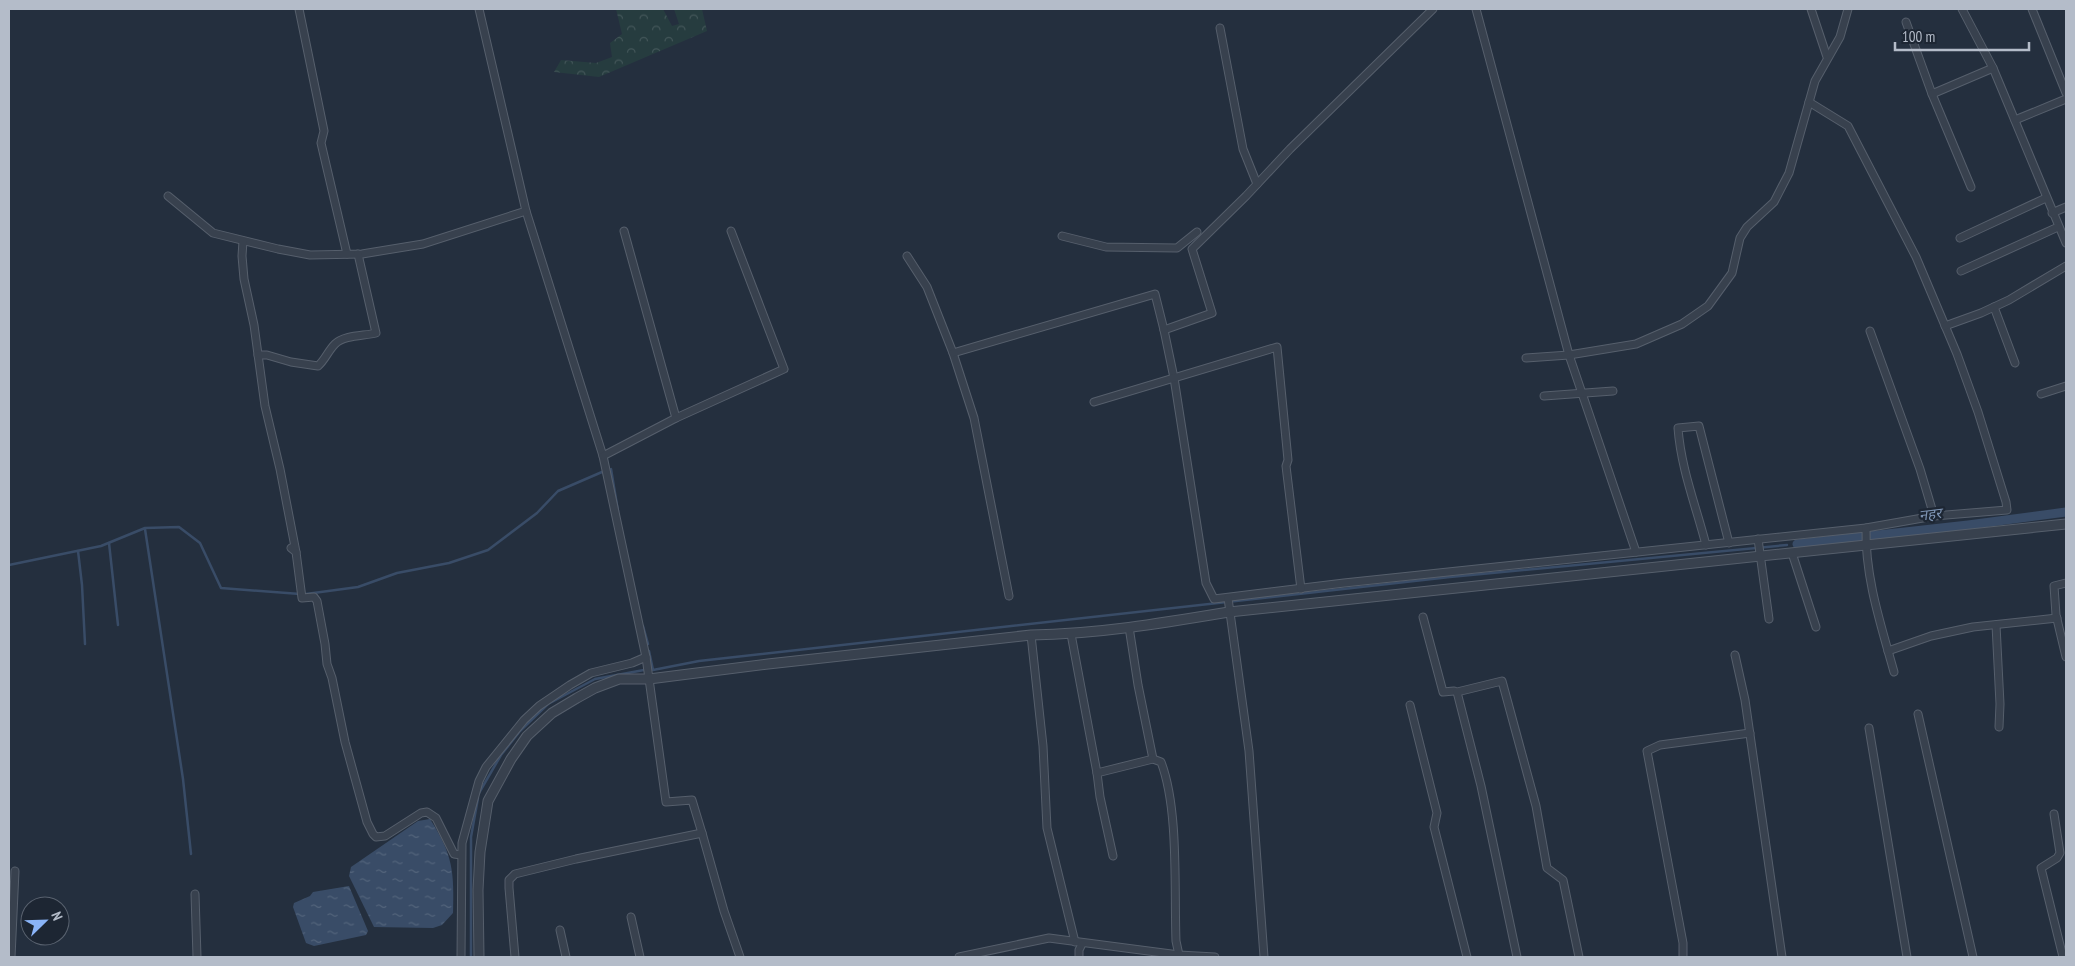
<svg xmlns="http://www.w3.org/2000/svg" width="2075" height="966" font-family="'PT Sans Narrow','Noto Sans Devanagari',sans-serif">
  <style>
    .forest { fill: url(#forest-crowns) }
    .water { fill: url(#water-ripples) }
    .lines { fill: none; stroke-linecap: round; stroke-linejoin: round }
    .stream { stroke: #394c67; stroke-width: 2.5 }
    .canal { stroke: #394c67; stroke-width: 9 }
    .minor-casing { stroke: #565f6c; stroke-width: 9 }
    .tertiary-casing { stroke: #565f6c; stroke-width: 11 }
    .minor { stroke: #38414e; stroke-width: 7 }
    .tertiary { stroke: #38414e; stroke-width: 9 }
    .labels { text-anchor: middle; dominant-baseline: central; stroke-width: 4.5; stroke-linejoin: round; paint-order: stroke }
    .water-label { font-size: 15px; font-style: italic; fill: #7c92b1; stroke: #1d2633 }
  </style>
  <defs>
    <pattern id="forest-crowns" width="20" height="18" patternUnits="userSpaceOnUse" patternTransform="scale(1.25)"><rect width="20" height="18" fill="#263c3f"/><path d="M2 6a3 3 0 1 1 6 0M12 15a3 3 0 1 1 6 0" fill="none" stroke="#435659"/></pattern>
    <pattern id="water-ripples" width="26" height="14" patternUnits="userSpaceOnUse" patternTransform="scale(1.25)"><rect width="26" height="14" fill="#394c67"/><path d="M2 4q2-2 4 0t4 0M15 11q2-2 4 0t4 0" fill="none" stroke="#53647b"/></pattern>
  </defs>
  <rect width="100%" height="100%" fill="#242f3e"/>
  <polygon class="forest" points="616,9 663,9 672,26 679,24 674,9 702,9 707,31 599,77 554,72 561,60 596,63 612,57 610,43 622,34"/>
  <g class="water">
    <path d="M430 819C453 855 454 871 453 913L442 925 433 928 374 927 349 876 351 867 418 821Z"/>
    <polygon points="349,886 368,931 366,935 314,946 306,943 293,907 294,903 310,896 313,892"/>
  </g>
  <g class="lines">
    <g class="stream">
      <polyline points="609,470 611,469 618,511"/>
      <polyline points="145,529 183,779 191,854"/>
      <polyline points="109,543 118,625"/>
      <polyline points="78,551 82,585 85,644"/>
      <polyline points="9,565 101,546 145,528 179,527 200,543 221,588 300,594"/>
      <polyline points="306,594 358,587 397,573 449,563 488,550 537,513 558,491 602,472"/>
      <polyline points="643,626 648,644"/>
      <polyline points="649,651 653,670 699,661 1450,577 1787,545"/>
      <polyline points="479,793 501,755 520,731 548,704 595,679 644,670"/>
      <polyline points="471,957 471,837 478,798"/>
    </g>
    <polyline class="canal" points="1797,544 1968,525 2066,512"/>
    <defs>
      <g id="minor">
        <polyline points="299,9 324,131 321,143 347,254"/>
        <polyline points="479,9 526,211 603,456 646,657 666,802 692,800 702,833"/>
        <polyline points="1433,9 1290,149 1246,196 1192,249 1212,313 1164,330 1174,378 1206,583 1214,599 1344,583 1866,528 1934,516 2007,510 2006,502 1978,412 1957,354 1916,257 1848,126 1809,102"/>
        <polyline points="1476,9 1569,355 1636,552"/>
        <polyline points="1811,9 1827,57"/>
        <polyline points="1962,9 1993,68 2066,243"/>
        <polyline points="2032,9 2066,93"/>
        <polyline points="1906,22 1932,94 1971,187"/>
        <polyline points="1220,28 1243,149 1257,184"/>
        <polyline points="1932,94 1993,68"/>
        <polyline points="2015,120 2066,99"/>
        <polyline points="168,196 213,233 278,249 310,255 362,254 423,244 526,211"/>
        <polyline points="2052,213 2066,207"/>
        <polyline points="624,231 676,418"/>
        <polyline points="1062,236 1106,247 1177,248 1197,232"/>
        <polyline points="1960,238 2046,198"/>
        <polyline points="243,241 242,256 244,279 254,325 265,406 280,469 296,552"/>
        <polyline points="907,256 927,287 953,353 974,418 1009,596"/>
        <polyline points="1961,271 2058,227"/>
        <polyline points="1994,307 2015,363"/>
        <polyline points="1945,326 1981,313 2009,300 2066,266"/>
        <polyline points="1870,331 1920,469 1934,516"/>
        <polyline points="953,353 1155,294 1164,330"/>
        <path d="M258 355H267L291 362 318 366C325 360 328 351 335 344 344 335 364 336 376 333L358 254"/>
        <polyline points="1526,358 1569,355 1636,344 1682,324 1708,306 1732,273 1740,238 1747,227 1774,202 1789,173 1815,81 1840,37 1848,9"/>
        <polyline points="2041,394 2066,386"/>
        <polyline points="1544,396 1613,391"/>
        <polyline points="1094,402 1277,347 1288,460 1286,466 1301,589"/>
        <polyline points="603,456 676,418 784,369 731,231"/>
        <path d="M1866 528C1865 578 1881 625 1894 672"/>
        <polyline points="1758,539 1769,619"/>
        <path d="M1706 545C1696 506 1681 469 1678 428L1699 426 1729 543"/>
        <polyline points="291,548 296,552 302,598 314,597 317,601 325,644 327,664 332,678 345,742 367,822 373,834 376,837 385,836 421,813 427,812 436,818 454,854 461,855"/>
        <polyline points="1792,553 1816,627"/>
        <polyline points="2066,583 2054,586 2056,615 2066,657"/>
        <polyline points="1228,598 1249,751 1264,957"/>
        <polyline points="1423,617 1443,692 1454,691"/>
        <polyline points="1996,625 2000,704 1999,727"/>
        <polyline points="1129,627 1138,685 1153,759"/>
        <polyline points="1071,634 1097,773"/>
        <polyline points="1031,635 1043,746 1047,828 1075,942"/>
        <polyline points="1888,651 1931,636 1973,627 2057,618"/>
        <polyline points="1735,655 1745,700 1782,957"/>
        <polyline points="1410,705 1437,813 1434,827 1467,957"/>
        <polyline points="1918,714 1973,957"/>
        <polyline points="1869,728 1907,957"/>
        <polyline points="2054,814 2060,853 2057,858 2041,868 2063,957"/>
        <path d="M1113 856 1100 797 1097 773 1153 759 1161 762C1179 809 1174 889 1176 941L1179 955"/>
        <polyline points="195,894 197,957"/>
        <polyline points="631,917 640,957"/>
        <polyline points="560,930 566,957"/>
        <polyline points="11,957 15,871"/>
        <polyline points="461,957 462,843 479,781 486,767 524,720 539,706 570,685 591,673 632,663 646,657"/>
        <polyline points="515,957 509,888 509,880 515,874 576,859 702,833 724,911 740,957"/>
        <polyline points="959,957 1049,938 1179,955 1215,957"/>
        <polyline points="1079,957 1079,950 1082,944"/>
        <polyline points="1517,957 1481,786 1457,692 1502,681 1536,806 1547,868 1563,880 1579,957"/>
        <polyline points="1683,957 1683,943 1647,751 1660,745 1750,733"/>
      </g>
      <path id="tertiary" d="M479 957 478 890 480 852 488 801 511 759 527 736 552 713 577 698 595 688 619 679H649L768 664 1031 635C1098 634 1163 623 1229 612L2066 524"/>
    </defs>
    <use href="#minor" class="minor-casing"/>
    <use href="#tertiary" class="tertiary-casing"/>
    <use href="#minor" class="minor"/>
    <use href="#tertiary" class="tertiary"/>
  </g>
  <g class="labels">
    <g class="water-label">
      <text transform="translate(1930 514) rotate(-7)">नहर</text>
    </g>
  </g>
  <rect width="2075" height="966" fill="none" stroke="#b4bcc9" stroke-width="20"/>
  <g transform="translate(45 921) rotate(67)"><circle r="24" fill="#1d2633" stroke="#59626f"/>
  <path d="M0-4L9 19L0 12L-9 19Z" fill="#8ab4f8"/>
  <text y="-8" font-size="14" font-weight="bold" text-anchor="middle" fill="#b4bcc9">N</text>
  </g>
  <path d="M1895 42v8h134v-8" fill="none" stroke="#b4bcc9" stroke-width="2.5"/>
  <text x="1902" y="42" font-size="15" fill="#b4bcc9" stroke="#1d2633" stroke-width="4" paint-order="stroke">100 m</text>
</svg>
